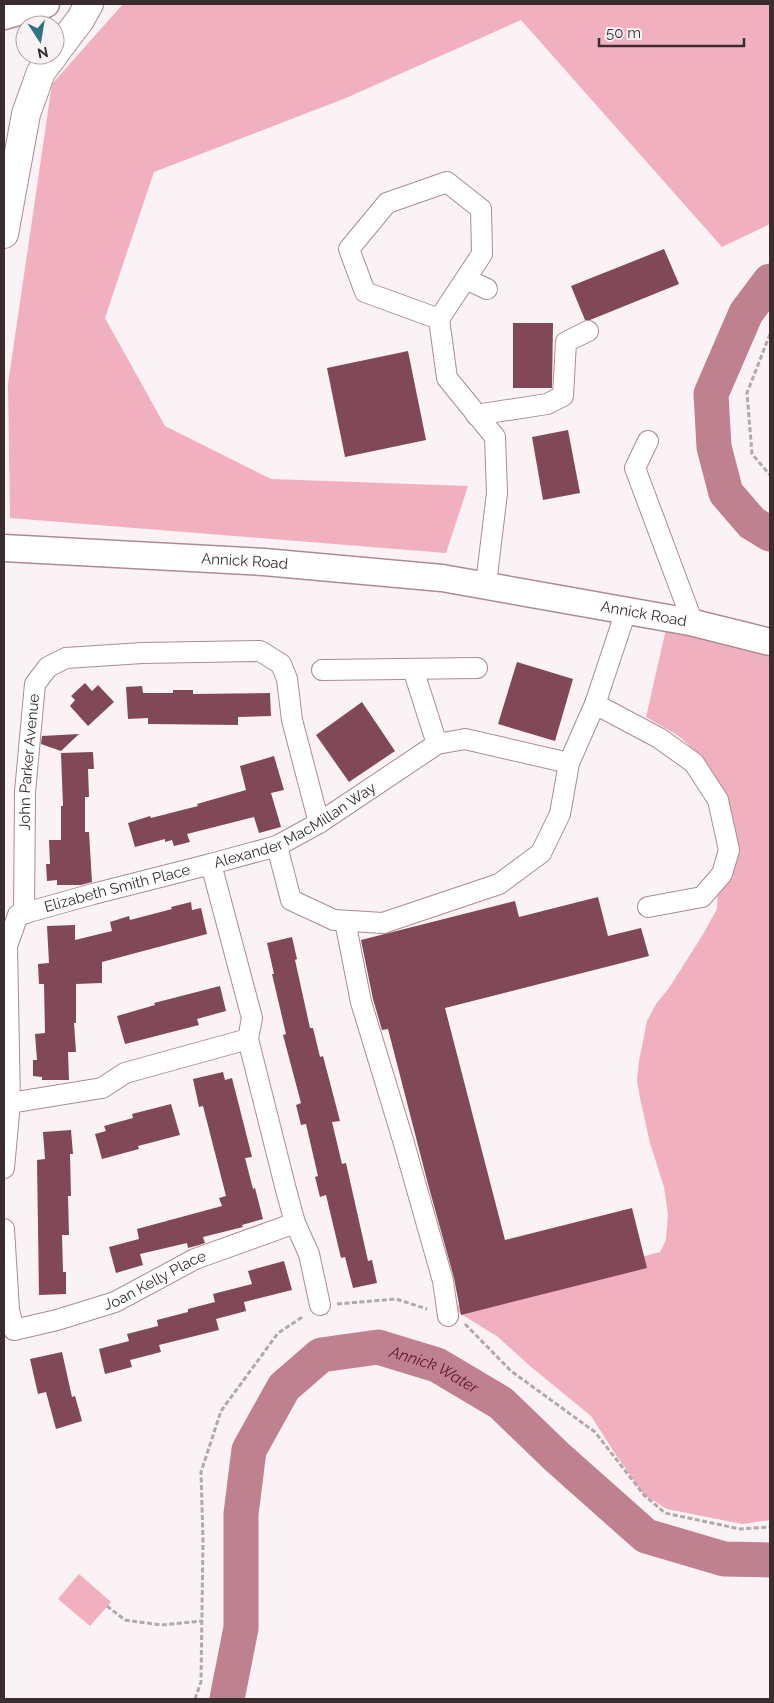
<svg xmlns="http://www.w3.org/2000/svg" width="774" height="1703" font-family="Raleway,sans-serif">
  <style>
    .green { fill: #f0b0bf }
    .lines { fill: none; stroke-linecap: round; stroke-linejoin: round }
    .river { stroke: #bf8190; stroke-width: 35 }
    .building { fill: #814857 }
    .minor-casing { stroke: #ad8b92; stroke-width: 22 }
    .major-casing { stroke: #ad8b92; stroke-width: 29 }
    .highway-casing { stroke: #ad8b92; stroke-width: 30 }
    .path { stroke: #b3a9ab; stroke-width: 3; stroke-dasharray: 5 2.5; stroke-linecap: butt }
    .minor { stroke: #fff; stroke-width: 20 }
    .major { stroke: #fff; stroke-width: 26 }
    .highway { stroke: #fff; stroke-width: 28 }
    .labels { text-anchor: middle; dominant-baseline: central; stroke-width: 5; stroke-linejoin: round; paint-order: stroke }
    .street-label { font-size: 15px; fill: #3a2c2f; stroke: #faf2f4 }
    .water-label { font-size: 16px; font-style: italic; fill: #621731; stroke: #faf2f4 }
  </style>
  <rect width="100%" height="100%" fill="#faf2f4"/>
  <g class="green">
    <polygon points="123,4 770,4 770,224 722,247 521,20 346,98 154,172 105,318 165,426 271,479 468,486 446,553 10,518 8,384 52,84"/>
    <polygon points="666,629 770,655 770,1520 742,1524 667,1509 644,1495 614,1452 591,1416 530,1366 498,1337 450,1307 660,1252 666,1240 668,1214 664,1187 650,1143 640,1098 637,1080 639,1061 647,1021 656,1004 669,988 702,936 717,909 723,793 706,762 694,750 679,736 646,717"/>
    <polygon points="79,1574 111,1602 90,1626 58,1599"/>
  </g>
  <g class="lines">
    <g class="river">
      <polyline points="770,281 746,313 711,394 714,447 726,493 752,523 770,534"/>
      <path id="s1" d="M227 1699 241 1628V1514L249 1450 284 1387 321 1355 378 1347 437 1365 501 1403 557 1457 646 1536 724 1559 770 1560"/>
    </g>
  </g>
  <g class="building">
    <polygon points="664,249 679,284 590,320 585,320 571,286"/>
    <polygon points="513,323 553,323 552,388 513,388"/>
    <polygon points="408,351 426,440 345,457 327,368"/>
    <polygon points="568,430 580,493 543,500 532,437"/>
    <polygon points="517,662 573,679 555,741 498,724"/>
    <polygon points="85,683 92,691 98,685 114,702 88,726 70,706 75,700 71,696"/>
    <polygon points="142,686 143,693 173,693 173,690 193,690 193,694 270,693 271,716 238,717 238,725 148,724 148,718 128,719 126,687"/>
    <polygon points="362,702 395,751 349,782 316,735"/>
    <polygon points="79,734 61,751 41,744 42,736"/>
    <polygon points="93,752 94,769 88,769 89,797 85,797 85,832 89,832 92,882 81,885 57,885 57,880 47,881 46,864 50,864 49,840 61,840 61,806 63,806 61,753"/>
    <polygon points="274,756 284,790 271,793 281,827 259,833 254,817 187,834 190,842 174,846 172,840 165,842 165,839 135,847 128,823 150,816 151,818 198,806 197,804 246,790 240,766"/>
    <polygon points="598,897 608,936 641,928 649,956 445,1008 505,1240 632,1208 647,1268 461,1315 454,1278 428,1184 388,1029 382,1030 373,999 361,940 515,901 519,917"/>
    <polygon points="191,902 192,910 201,908 207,934 102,962 102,983 76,984 76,1023 74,1023 76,1052 68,1052 69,1080 42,1080 42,1077 33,1076 33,1060 37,1060 35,1034 45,1033 44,984 39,984 38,964 49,963 47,926 75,925 75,940 112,931 110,922 129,916 130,920 172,909 171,907"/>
    <polygon points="292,937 297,959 295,960 310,1028 313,1028 320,1057 323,1056 340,1121 332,1122 342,1164 346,1163 368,1261 372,1260 377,1283 353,1288 345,1257 341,1258 326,1195 320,1197 315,1177 318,1176 306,1124 301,1125 296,1105 301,1103 283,1035 286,1034 272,974 274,974 267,943"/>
    <polygon points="220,986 226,1011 197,1019 199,1025 125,1044 117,1016 155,1005 154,1003"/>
    <polygon points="223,1072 225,1080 232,1078 252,1157 245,1158 253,1189 255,1188 263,1219 242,1225 243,1227 203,1237 205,1243 199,1245 188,1248 187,1243 140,1254 143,1265 116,1273 109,1247 139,1239 137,1229 222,1206 219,1198 226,1196 203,1106 199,1107 193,1079"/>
    <polygon points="171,1104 180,1135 138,1146 139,1149 102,1159 95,1134 106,1131 104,1126 133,1118 132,1114"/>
    <polygon points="71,1130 73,1154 70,1154 71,1196 68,1196 69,1235 62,1235 63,1272 66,1272 66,1294 39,1295 37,1160 45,1159 43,1132"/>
    <polygon points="284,1261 292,1290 244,1302 246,1311 216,1319 219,1330 159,1345 161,1352 130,1360 132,1367 105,1374 99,1349 129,1341 127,1334 158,1326 157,1320 188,1312 188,1309 215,1302 213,1294 252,1284 248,1271"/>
    <polygon points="62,1352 72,1397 75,1396 82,1421 56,1429 46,1392 38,1394 30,1359"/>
  </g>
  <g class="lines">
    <defs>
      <g id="minor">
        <polyline points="466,279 487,289"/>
        <polyline points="439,319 365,292 349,249 387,203 447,182 481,209 482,254 439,319 447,378 495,437 497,493 486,584"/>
        <polyline points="476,415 547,404 563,396 566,342 588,331"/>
        <polyline points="648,441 635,468 693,623"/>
        <polyline points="413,669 437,744"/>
        <polyline points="322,670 477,668"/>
        <polyline points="595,704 659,738 694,763 718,800 729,850 722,874 702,897 648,907"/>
        <polyline points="277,846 291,900 334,920 383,923 499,884 541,853 560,814 569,763"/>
        <path id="s2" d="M24 914 25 792 35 684 48 667 66 658 142 653 260 651 281 664 287 679 292 720 319 823"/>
        <polyline points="345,921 361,1002 403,1140 443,1281 448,1316"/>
        <polyline points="10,1103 102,1088 125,1073 248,1039"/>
        <path id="s3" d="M4 1168 10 1103 7 946 18 915 93 894 211 864"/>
        <path id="s4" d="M4 1229 9 1310 14 1330 57 1320 115 1302 195 1259 295 1223"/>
        <path id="s5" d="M320 1305 309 1254 295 1223 285 1186 248 1039 252 1018 211 864 277 846 319 823 437 744 465 739 569 763 595 704 626 611"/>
      </g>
      <g id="major">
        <polyline points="4,16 46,4"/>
        <path id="s6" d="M4 548 264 562 442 578 690 622 770 642"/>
      </g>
      <g id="highway">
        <polyline points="55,53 80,20 89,4"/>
        <polyline points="4,234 26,114 41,72 54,55"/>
      </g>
    </defs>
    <use href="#minor" class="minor-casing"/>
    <use href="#major" class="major-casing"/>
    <use href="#highway" class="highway-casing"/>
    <g class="path">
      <polyline points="770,334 747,393 752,454 770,475"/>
      <polyline points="337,1304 396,1299 427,1309"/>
      <polyline points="465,1324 511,1371 595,1432 644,1495 665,1513 740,1529 770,1527"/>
      <polyline points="107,1606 125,1620 161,1625 202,1621"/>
      <polyline points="195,1699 201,1682 203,1540 201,1472 221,1411 278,1333 304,1316"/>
    </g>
    <use href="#minor" class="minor"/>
    <use href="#major" class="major"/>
    <use href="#highway" class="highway"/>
  </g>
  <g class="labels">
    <g class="street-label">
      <text stroke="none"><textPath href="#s6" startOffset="241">Annick Road</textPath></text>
      <text stroke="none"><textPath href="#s6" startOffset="644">Annick Road</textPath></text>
      <text stroke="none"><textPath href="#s2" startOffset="152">John Parker Avenue</textPath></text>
      <text stroke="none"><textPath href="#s5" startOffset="550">Alexander MacMillan Way</textPath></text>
      <text stroke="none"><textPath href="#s3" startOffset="358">Elizabeth Smith Place</textPath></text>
      <text stroke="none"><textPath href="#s4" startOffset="252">Joan Kelly Place</textPath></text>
    </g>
    <g class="water-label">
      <text stroke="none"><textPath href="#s1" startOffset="490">Annick Water</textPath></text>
    </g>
  </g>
  <rect width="774" height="1703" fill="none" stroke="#3a2c2f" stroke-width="10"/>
  <g transform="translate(40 40) rotate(168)"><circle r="24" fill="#faf2f4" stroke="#ada3a5"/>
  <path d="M0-4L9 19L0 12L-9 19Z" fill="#2e7482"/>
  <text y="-8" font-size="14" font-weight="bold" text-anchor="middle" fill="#3a2c2f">N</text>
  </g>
  <path d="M599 38v8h145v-8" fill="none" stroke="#3a2c2f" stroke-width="2.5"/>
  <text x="606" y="38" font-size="15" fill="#3a2c2f" stroke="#faf2f4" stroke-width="4" paint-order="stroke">50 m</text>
</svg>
